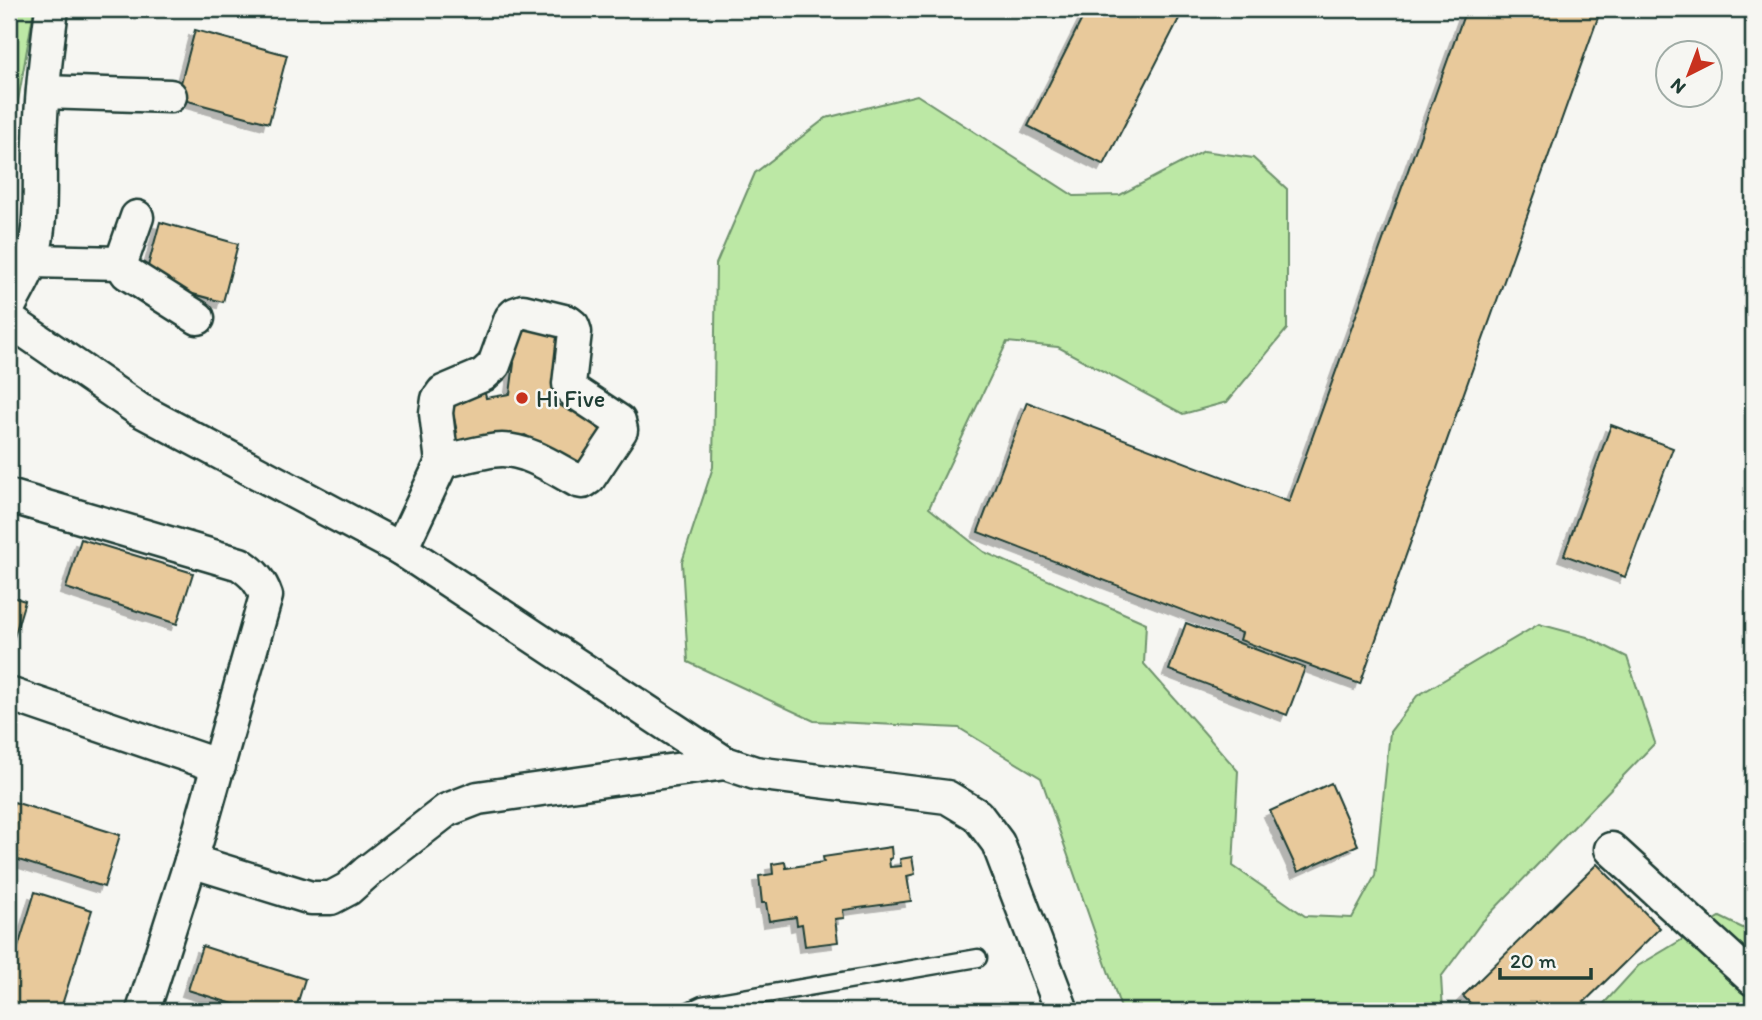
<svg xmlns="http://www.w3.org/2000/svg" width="1762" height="1020" font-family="Itim,sans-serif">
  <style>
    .green { fill: #bce8a5; stroke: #6e926c; stroke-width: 2 }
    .building { fill: #e8c99b; stroke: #1f3d34; stroke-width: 2; filter: url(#shadow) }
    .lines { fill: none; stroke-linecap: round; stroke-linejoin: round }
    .service-casing { stroke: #1f3d34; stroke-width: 21 }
    .minor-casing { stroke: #1f3d34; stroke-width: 37 }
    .service { stroke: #f6f6f2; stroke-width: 16 }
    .minor { stroke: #f6f6f2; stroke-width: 32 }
    .poi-dot { fill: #c8321e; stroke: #f6f6f2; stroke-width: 2.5 }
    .labels { text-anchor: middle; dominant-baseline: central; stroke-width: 5; stroke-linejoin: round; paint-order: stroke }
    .poi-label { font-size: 24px; fill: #1f3d34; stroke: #f6f6f2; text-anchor: start }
  </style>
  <defs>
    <filter id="shadow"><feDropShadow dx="-6" dy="6" stdDeviation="0" flood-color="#0004"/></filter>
  </defs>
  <rect width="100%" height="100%" fill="#f6f6f2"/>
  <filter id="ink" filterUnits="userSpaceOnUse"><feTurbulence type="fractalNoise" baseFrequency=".0143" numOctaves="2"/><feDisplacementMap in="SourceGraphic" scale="14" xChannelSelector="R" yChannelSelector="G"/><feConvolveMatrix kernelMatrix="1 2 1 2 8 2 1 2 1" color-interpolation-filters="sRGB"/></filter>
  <g filter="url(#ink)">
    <g class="green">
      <polygon points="9,9 34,9 9,153"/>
      <polygon points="917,95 1074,196 1120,195 1204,151 1253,158 1287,189 1287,329 1227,402 1183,414 1058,347 1007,342 929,508 984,552 1146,623 1144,664 1238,771 1233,866 1305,916 1352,918 1375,876 1390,732 1417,696 1539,624 1587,637 1627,657 1655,743 1481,923 1441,977 1443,1011 1122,1011 1041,778 959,728 814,721 688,662 682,562 713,467 716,264 755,173 826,118"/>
      <polygon points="1720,917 1753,933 1753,1011 1597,1011 1638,966"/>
    </g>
    <g class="building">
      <polygon points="1087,9 1184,9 1104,165 1028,126"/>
      <polygon points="1466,9 1601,9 1360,684 1240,640 1242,633 978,532 1027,402 1289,502"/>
      <polygon points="195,30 287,55 269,123 177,98"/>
      <polygon points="160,222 238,244 223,302 144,281"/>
      <polygon points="516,321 567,329 558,397 555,396 554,402 572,412 578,400 612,429 585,473 563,456 525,435 481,444 455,451 451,433 457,432 454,418 450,419 446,399 483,384 486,398 510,394 514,363 501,361"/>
      <polygon points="1611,425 1673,448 1625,577 1564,555"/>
      <polygon points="81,539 193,573 177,624 66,588"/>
      <polygon points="9,596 25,601 9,654"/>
      <polygon points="1186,623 1305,668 1287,715 1169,670"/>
      <polygon points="1331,783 1358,845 1298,872 1270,811"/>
      <polygon points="14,802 120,835 104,887 9,857 9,819"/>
      <polygon points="891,847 892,858 889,859 890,867 901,866 900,859 912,857 915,874 907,876 911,901 843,910 844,918 835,919 838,942 805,946 802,924 797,925 796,917 769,921 766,903 762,903 759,876 773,874 772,864 785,862 786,868 824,862 823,857"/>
      <polygon points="1597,864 1660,928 1575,1011 1478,1011 1463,996"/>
      <polygon points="35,892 92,910 60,1011 35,1011 9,1003 9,977"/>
      <polygon points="202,946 305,979 295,1011 256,1011 188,990"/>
    </g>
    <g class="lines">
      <defs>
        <polyline id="service" points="689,1011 702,1005 978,958"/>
        <g id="minor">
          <polyline points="43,92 170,96"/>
          <polyline points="137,217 121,263 127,273 198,318"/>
          <polyline points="32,261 121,263"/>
          <path d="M9 307C16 292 27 276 32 259 43 222 39 180 40 142 41 97 46 53 52 9"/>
          <polyline points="9,320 138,409 401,549 725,763 755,773 947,797 977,815 998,843 1062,1011"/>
          <path d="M9 496 240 564C253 573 261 581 266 596L191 861 143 1011"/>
          <path d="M401 549 442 462 436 413 438 399 443 392 483 375 494 365 511 318 515 314 523 311 568 322 573 326 575 332 569 384 572 390 619 421 621 430 589 478 583 482 578 481C555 469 529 450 502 450 485 450 460 458 442 462"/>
          <polyline points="9,694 219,766"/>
          <polyline points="1611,849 1753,979"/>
          <polyline points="191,861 311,898 331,898 348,889 367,872 447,810 478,798 725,763"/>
        </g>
      </defs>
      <use href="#service" class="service-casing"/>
      <use href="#minor" class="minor-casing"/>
      <use href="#service" class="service"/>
      <use href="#minor" class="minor"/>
    </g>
  </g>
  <circle class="poi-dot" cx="522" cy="398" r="7"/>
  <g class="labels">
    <g class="poi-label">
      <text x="536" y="398">Hi Five</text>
    </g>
  </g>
  <rect width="1762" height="1020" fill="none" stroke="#f6f6f2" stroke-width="35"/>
  <rect x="18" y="18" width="1727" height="985" fill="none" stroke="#1f3d34" stroke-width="2.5" filter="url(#ink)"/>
  <g transform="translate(1689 74) rotate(222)"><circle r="33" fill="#f6f6f2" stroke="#a0aca6" stroke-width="2"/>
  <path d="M0-5L12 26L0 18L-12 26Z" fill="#c8321e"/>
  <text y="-10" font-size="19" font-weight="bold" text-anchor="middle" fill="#1f3d34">N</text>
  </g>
  <path d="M1500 968v10h91v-10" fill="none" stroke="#1f3d34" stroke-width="3.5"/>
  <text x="1510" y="968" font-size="21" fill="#1f3d34" stroke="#f6f6f2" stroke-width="5" paint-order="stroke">20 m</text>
</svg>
